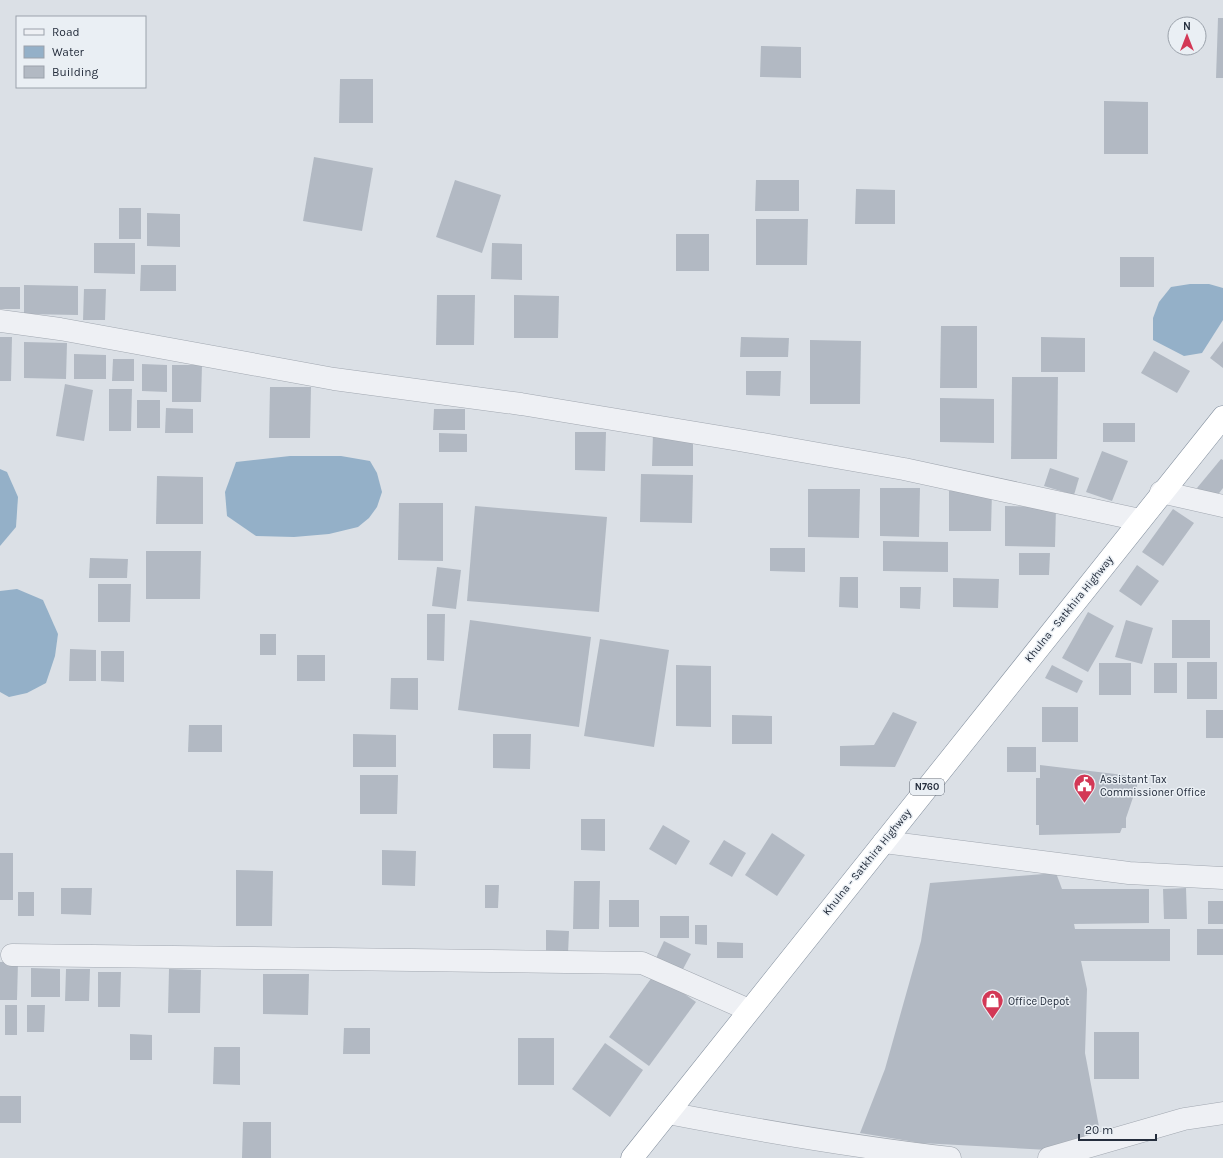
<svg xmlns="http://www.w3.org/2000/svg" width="1223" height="1158" font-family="Karla,sans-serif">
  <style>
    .water { fill: #94b0c8 }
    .building { fill: #b2b9c3 }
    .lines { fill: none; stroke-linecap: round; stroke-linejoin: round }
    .minor-casing { stroke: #a1a7b0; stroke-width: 23 }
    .highway-casing { stroke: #828e9d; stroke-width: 23 }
    .minor { stroke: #eef0f4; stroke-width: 22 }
    .highway { stroke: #fff; stroke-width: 22 }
    .labels { text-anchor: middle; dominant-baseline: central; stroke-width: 3; stroke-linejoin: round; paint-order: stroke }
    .shield { fill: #eaeff4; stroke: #606874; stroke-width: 1 }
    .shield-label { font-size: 10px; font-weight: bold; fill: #252e3d }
    .street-label { font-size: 11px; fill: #252e3d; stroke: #eaeff4 }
    .poi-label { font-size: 11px; fill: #252e3d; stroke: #eaeff4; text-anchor: start }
  </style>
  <rect width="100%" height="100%" fill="#dbe0e6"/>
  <g class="water">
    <polygon points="1190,284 1209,284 1223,288 1223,320 1202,353 1184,356 1153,340 1153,318 1159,302 1171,287"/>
    <polygon points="290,456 341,456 370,461 377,473 382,492 377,507 369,518 358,527 329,534 294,537 256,536 227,516 225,492 236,462"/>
    <polygon points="0,469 7,472 18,497 16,527 0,546"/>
    <polygon points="17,589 43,600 58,634 55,656 46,683 27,693 9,697 0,692 0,591"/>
  </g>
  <g class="building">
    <polygon points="1218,18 1223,18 1223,78 1216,78"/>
    <polygon points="761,46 801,47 801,78 760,77"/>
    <polygon points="340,79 373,79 373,123 339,123"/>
    <polygon points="1104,101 1148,102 1148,154 1104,154"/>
    <polygon points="314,157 373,168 362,231 303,221"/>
    <polygon points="455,180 501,195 482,253 436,237"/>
    <polygon points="756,180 799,180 799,211 755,211"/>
    <polygon points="856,189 895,190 895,224 855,224"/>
    <rect x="119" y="208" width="22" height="31"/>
    <polygon points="147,213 180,214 180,247 147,246"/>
    <polygon points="756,219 808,219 807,265 756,265"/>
    <rect x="676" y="234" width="33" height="37"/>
    <polygon points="94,243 135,243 135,274 94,273"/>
    <polygon points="492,243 522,244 522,280 491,279"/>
    <rect x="1120" y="257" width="34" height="30"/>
    <polygon points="141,265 176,265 176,291 140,291"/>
    <polygon points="24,285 78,286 78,315 24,314"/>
    <rect x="0" y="287" width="20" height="22"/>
    <polygon points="84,289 106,289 105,320 83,320"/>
    <polygon points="437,295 475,295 474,345 436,345"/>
    <polygon points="514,295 559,296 558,338 514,338"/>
    <polygon points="941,326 977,326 977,388 940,388"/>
    <polygon points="0,337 12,337 11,381 0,381"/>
    <polygon points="741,337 789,338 788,357 740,357"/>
    <polygon points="1041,337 1085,338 1085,372 1041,372"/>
    <polygon points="810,340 861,341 860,404 810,404"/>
    <polygon points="1223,341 1223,368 1210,358"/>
    <polygon points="24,342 67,343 66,379 24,378"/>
    <polygon points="1154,351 1190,371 1177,393 1141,373"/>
    <polygon points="74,354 106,355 106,379 74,379"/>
    <polygon points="113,359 134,359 134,381 112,381"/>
    <polygon points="142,364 167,365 167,392 142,391"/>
    <polygon points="172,365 202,365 201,402 172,402"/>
    <polygon points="746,371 781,371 780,396 746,395"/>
    <polygon points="1012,377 1058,377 1057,459 1011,459"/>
    <polygon points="65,384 93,390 84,441 56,436"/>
    <polygon points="270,387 311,387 310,438 269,438"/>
    <polygon points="109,389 132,389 131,431 109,431"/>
    <polygon points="940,398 994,399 994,443 940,442"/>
    <rect x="137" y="400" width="23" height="28"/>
    <polygon points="166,408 193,409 193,433 165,433"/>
    <polygon points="434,409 465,409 465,430 433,430"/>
    <rect x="1103" y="423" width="32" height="19"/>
    <polygon points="575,432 606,432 605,471 575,470"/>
    <polygon points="439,433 467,434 467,452 439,452"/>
    <polygon points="653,433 693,434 693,466 652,466"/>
    <polygon points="1102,451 1128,461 1112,501 1086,492"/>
    <polygon points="1221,459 1223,460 1223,488 1213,501 1197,488"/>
    <polygon points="1050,468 1079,478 1074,495 1044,486"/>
    <polygon points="641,474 693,475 692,523 640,522"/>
    <polygon points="157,476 203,477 203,524 156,524"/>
    <polygon points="880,488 920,488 919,537 880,536"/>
    <polygon points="808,489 860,489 859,538 808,537"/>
    <polygon points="949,491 992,491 991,531 949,531"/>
    <polygon points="399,503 443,503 443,561 398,560"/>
    <polygon points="475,506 607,517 599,612 467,601"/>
    <polygon points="1005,506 1056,507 1055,547 1005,546"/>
    <polygon points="1173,509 1194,523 1163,566 1142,552"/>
    <polygon points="883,541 948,542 948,572 883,571"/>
    <polygon points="770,548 805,548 805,572 770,571"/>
    <polygon points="146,551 201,551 200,599 146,599"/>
    <polygon points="1019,553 1050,553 1049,575 1019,575"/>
    <polygon points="90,558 128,559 127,578 89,578"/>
    <polygon points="1137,565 1159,581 1141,606 1119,591"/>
    <polygon points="437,567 461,570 456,609 432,606"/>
    <polygon points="840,577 858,577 858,608 839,607"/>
    <polygon points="953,578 999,579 998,608 953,607"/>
    <polygon points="98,584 131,584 130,622 98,622"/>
    <polygon points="900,587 921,587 920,609 900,608"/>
    <polygon points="1088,612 1114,626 1088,672 1062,658"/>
    <polygon points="427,614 445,614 444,661 427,660"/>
    <polygon points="470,620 591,637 579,727 458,710"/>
    <polygon points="1126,620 1153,628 1142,664 1115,657"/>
    <rect x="1172" y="620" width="38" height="38"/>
    <rect x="260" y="634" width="16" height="21"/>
    <polygon points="600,639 669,650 654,747 584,736"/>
    <polygon points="70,649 96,650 96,681 69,681"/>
    <polygon points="101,651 124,651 124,682 101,681"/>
    <rect x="297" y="655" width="28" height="26"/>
    <rect x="1187" y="662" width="30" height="37"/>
    <rect x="1099" y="663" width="32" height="32"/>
    <rect x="1154" y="663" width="23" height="30"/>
    <polygon points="676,665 711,666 711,727 676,726"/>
    <polygon points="1052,665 1083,681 1077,693 1045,678"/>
    <polygon points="391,678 418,678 418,710 390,709"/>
    <rect x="1042" y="707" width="36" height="35"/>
    <rect x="1206" y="710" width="17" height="28"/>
    <polygon points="893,712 917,722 895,767 840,766 840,746 874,745"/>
    <polygon points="732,715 772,716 772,744 732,744"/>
    <polygon points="189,725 222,725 222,752 188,752"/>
    <polygon points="353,734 396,735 396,767 353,767"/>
    <polygon points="493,734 531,734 530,769 493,768"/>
    <rect x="1007" y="747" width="29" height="25"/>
    <polygon points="1040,765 1140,777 1126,818 1126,828 1122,828 1120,833 1039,835 1039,825 1036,825 1036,778 1040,778"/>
    <polygon points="360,775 398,775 397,814 360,814"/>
    <polygon points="581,819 605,819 605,851 581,850"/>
    <polygon points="663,825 690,841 676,865 649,849"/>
    <polygon points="772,833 805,855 777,896 745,875"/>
    <polygon points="724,840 746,853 732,877 709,864"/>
    <polygon points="382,850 416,851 415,886 382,885"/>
    <rect x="0" y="853" width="13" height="47"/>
    <polygon points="236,870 273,871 272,926 236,926"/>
    <polygon points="1056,873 1062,889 1149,889 1149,923 1074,924 1075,929 1170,929 1170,961 1081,961 1087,989 1085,1053 1104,1153 921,1143 860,1133 885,1069 921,941 930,883"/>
    <polygon points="574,881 600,881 599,929 573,929"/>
    <polygon points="485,885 499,885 498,908 485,908"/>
    <polygon points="61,888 92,888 91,915 61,914"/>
    <polygon points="1186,888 1187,919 1164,919 1163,889"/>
    <rect x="18" y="892" width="16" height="24"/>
    <rect x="609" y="900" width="30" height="27"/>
    <rect x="1208" y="901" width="15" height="23"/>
    <rect x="660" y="916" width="29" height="22"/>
    <polygon points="695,925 707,925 707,945 695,944"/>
    <rect x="1197" y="929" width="26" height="26"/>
    <polygon points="546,930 569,931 568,954 546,954"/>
    <polygon points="664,941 691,954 682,971 656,958"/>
    <polygon points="717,942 743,943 743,958 717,958"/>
    <polygon points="0,962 18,962 17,1000 0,1000"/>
    <polygon points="31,968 60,969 60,997 31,997"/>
    <polygon points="66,969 90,969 89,1001 65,1001"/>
    <polygon points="169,969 201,970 200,1013 168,1013"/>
    <polygon points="98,972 121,972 120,1007 98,1007"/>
    <polygon points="655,973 696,1002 649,1066 609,1037"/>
    <polygon points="263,974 309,974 308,1015 263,1014"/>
    <rect x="5" y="1005" width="12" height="30"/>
    <polygon points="27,1005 45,1005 44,1032 27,1032"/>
    <polygon points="344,1028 370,1028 370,1054 343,1054"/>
    <rect x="1094" y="1032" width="45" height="47"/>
    <polygon points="130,1034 152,1035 152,1060 130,1060"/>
    <rect x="518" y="1038" width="36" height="47"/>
    <polygon points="605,1043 643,1070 610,1117 572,1089"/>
    <polygon points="214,1047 240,1047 240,1085 213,1084"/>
    <rect x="0" y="1096" width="21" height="27"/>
    <polygon points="243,1122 271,1122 271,1158 242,1158"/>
  </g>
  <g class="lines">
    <defs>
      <g id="minor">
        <polyline points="0,321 60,329 334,379 521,404 739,440 904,469 1140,520"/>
        <polyline points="1161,492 1223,506"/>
        <polyline points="884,842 1129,873 1223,878"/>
        <polyline points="12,955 642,963 749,1010"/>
        <path d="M668 1113C761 1131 855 1147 950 1158"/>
        <polyline points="1049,1158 1184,1119 1223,1113"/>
      </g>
      <polyline id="highway" points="632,1158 1223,417"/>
    </defs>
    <use href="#minor" class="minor-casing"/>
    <use href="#highway" class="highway-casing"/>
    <use href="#minor" class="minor"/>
    <use href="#highway" class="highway"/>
  </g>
  <defs>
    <symbol id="civic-pin" viewBox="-11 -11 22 30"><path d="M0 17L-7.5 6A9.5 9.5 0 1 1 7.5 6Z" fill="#d33856" stroke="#eaeff4"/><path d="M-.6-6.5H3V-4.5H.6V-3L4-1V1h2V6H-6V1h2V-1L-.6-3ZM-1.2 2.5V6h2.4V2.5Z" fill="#fff"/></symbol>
    <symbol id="shop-pin" viewBox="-11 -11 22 30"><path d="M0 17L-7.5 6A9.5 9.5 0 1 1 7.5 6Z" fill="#d33856" stroke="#eaeff4"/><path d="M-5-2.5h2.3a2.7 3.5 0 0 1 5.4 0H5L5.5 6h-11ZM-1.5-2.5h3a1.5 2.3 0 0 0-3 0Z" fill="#fff"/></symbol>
  </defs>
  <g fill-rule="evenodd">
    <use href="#civic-pin" x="1072" y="772" width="25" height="34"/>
    <use href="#shop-pin" x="980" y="988" width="25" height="34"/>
  </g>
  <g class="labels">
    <rect class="shield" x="910" y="779" width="34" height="16" rx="3"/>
    <g class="shield-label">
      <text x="927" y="787">N760</text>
    </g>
    <g class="street-label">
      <text transform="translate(1069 609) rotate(-51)">Khulna - Satkhira Highway</text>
      <text transform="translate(867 862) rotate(-51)">Khulna - Satkhira Highway</text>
    </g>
    <g class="poi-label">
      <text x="1100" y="779">Assistant Tax<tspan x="1100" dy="13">Commissioner Office</tspan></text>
      <text x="1008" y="1001">Office Depot</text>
    </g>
  </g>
  <rect x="16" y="16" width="130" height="72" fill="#eaeff4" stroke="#9ba2ab"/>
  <rect x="24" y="29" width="20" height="6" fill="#eef0f4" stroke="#9ba2ab"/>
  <text x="52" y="36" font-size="12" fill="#252e3d">Road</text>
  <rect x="24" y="46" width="20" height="12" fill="#94b0c8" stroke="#9ba2ab"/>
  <text x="52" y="56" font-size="12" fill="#252e3d">Water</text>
  <rect x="24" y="66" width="20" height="12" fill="#b2b9c3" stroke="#9ba2ab"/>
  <text x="52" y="76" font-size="12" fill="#252e3d">Building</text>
  <g transform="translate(1187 36)"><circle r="19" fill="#eaeff4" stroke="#9ba2ab"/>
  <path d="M0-3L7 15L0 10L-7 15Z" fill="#d33856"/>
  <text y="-6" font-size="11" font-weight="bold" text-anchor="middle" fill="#252e3d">N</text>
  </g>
  <path d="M1079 1134v6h77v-6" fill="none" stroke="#252e3d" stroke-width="2"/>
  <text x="1085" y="1134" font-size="12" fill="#252e3d" stroke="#eaeff4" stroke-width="3" paint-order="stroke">20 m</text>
</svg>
